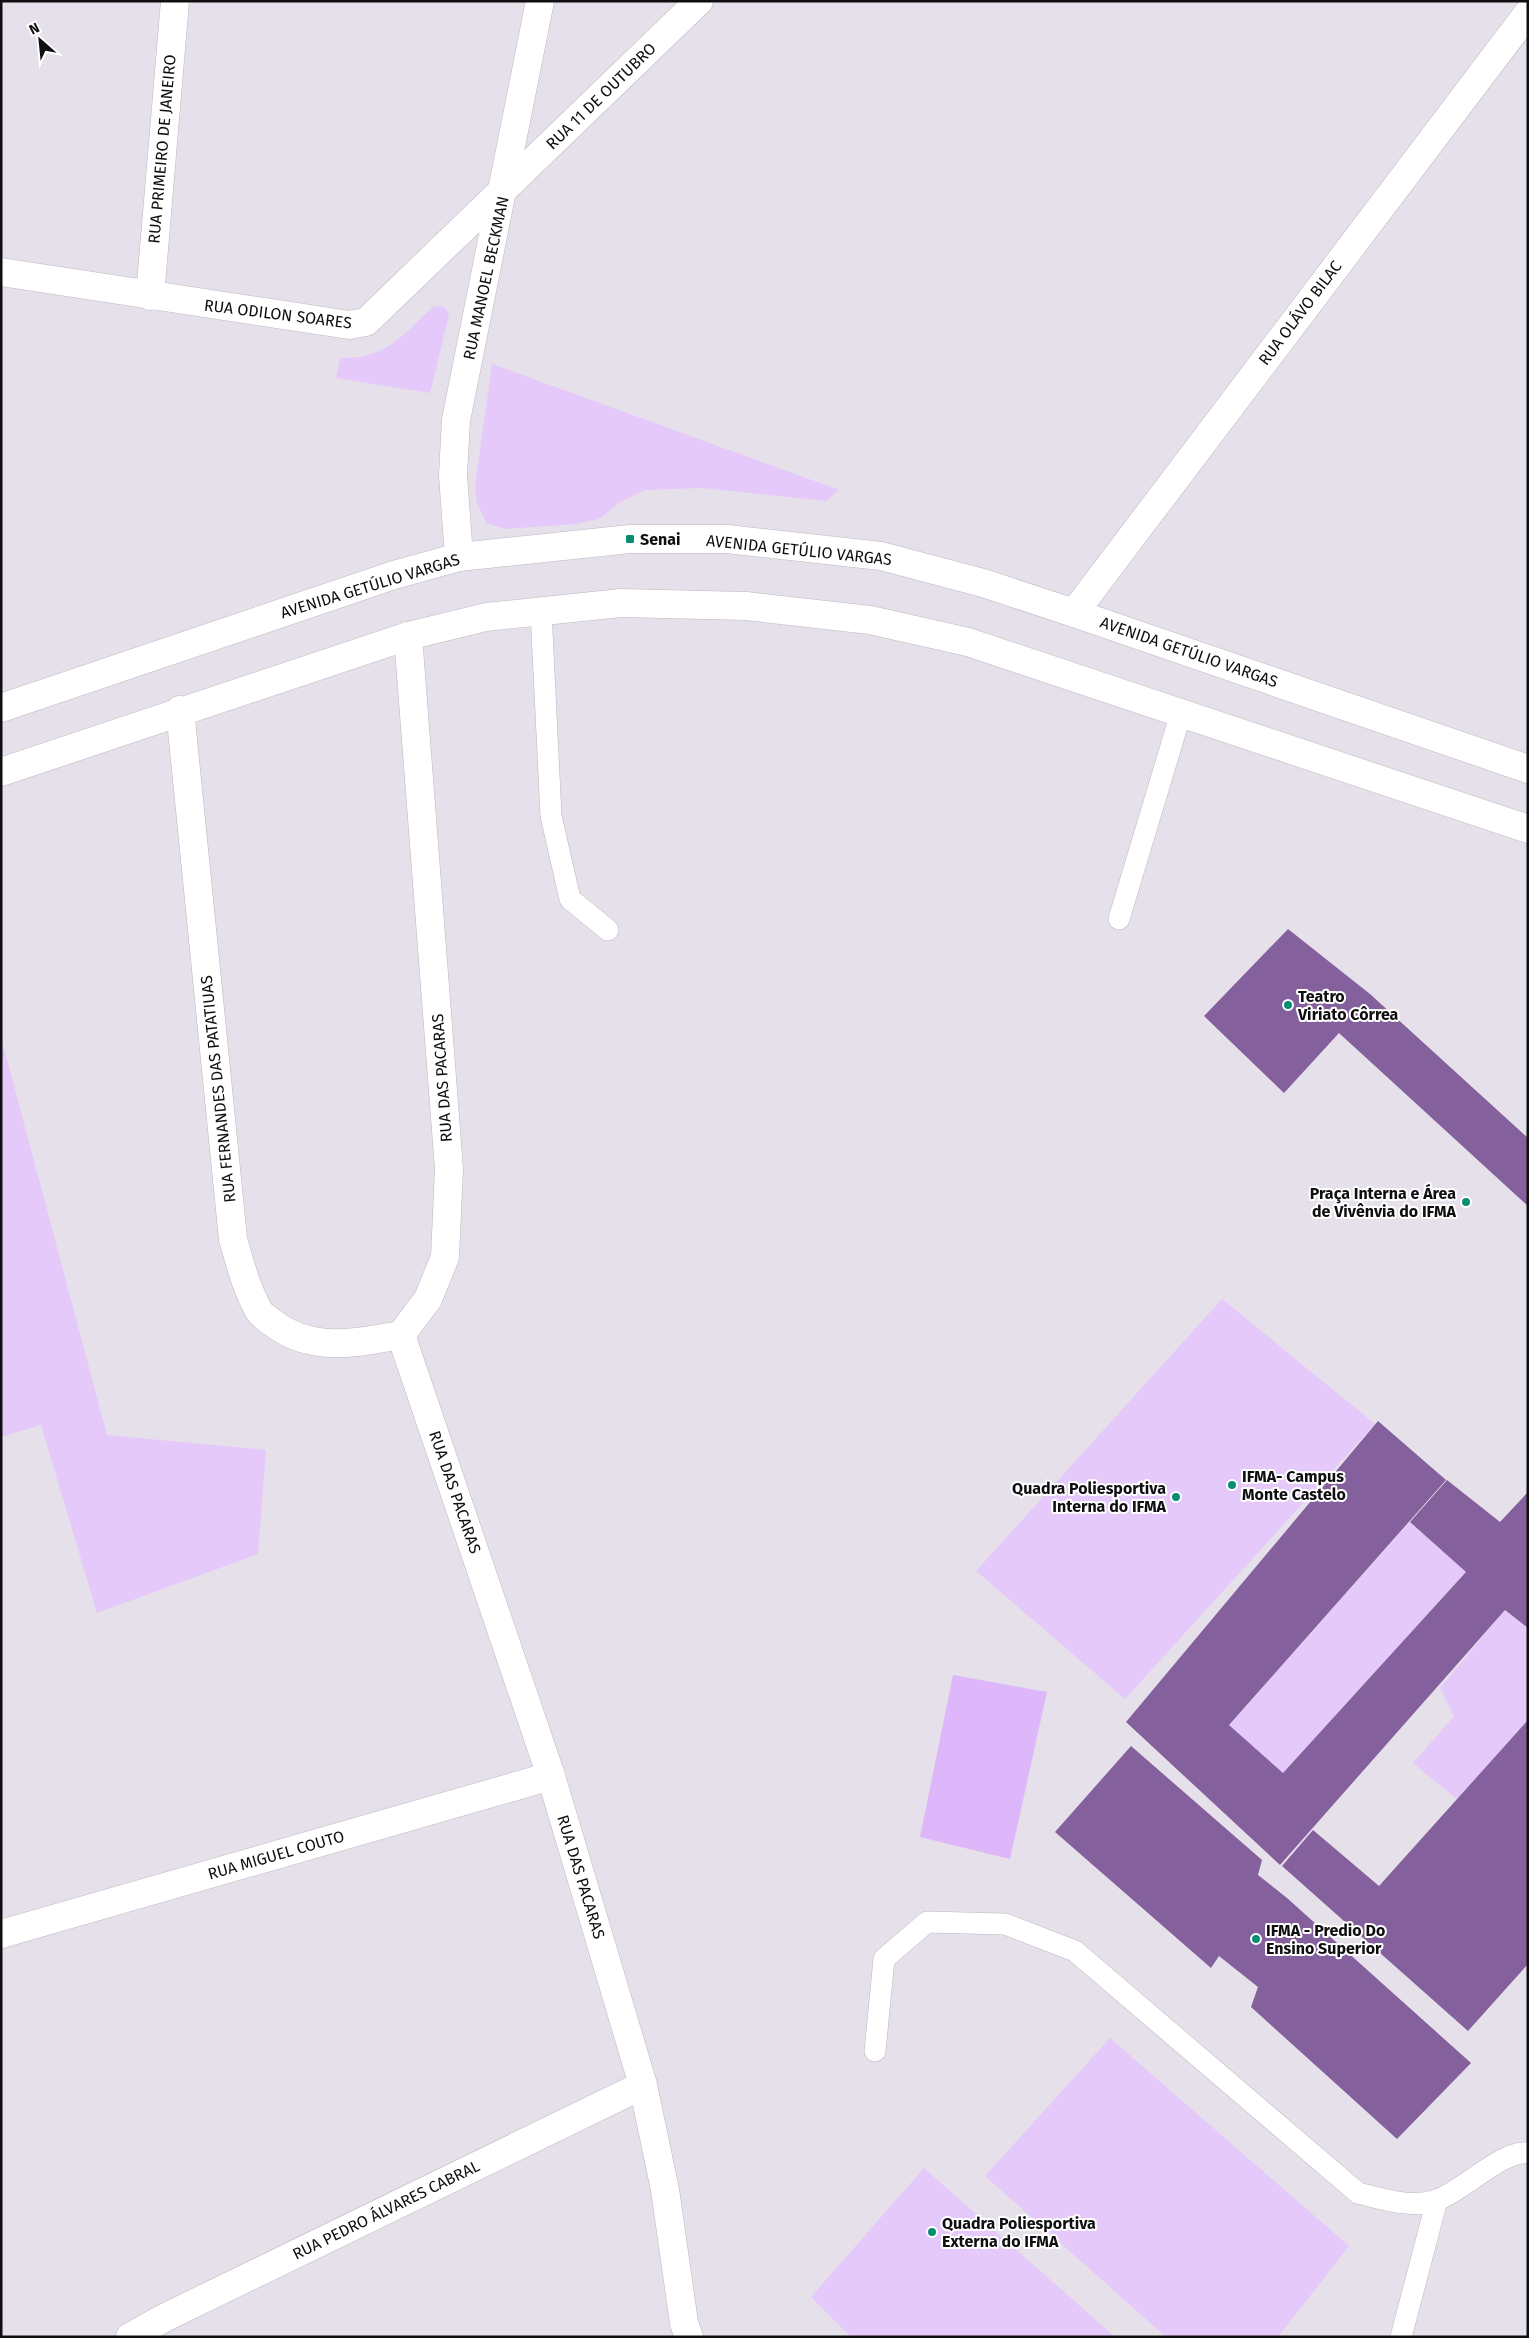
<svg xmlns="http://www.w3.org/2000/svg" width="1529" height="2338" font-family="'Fira Sans',sans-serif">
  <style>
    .green { fill: #e5c9fa }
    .water { fill: #ddb7f9 }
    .building { fill: #84609c }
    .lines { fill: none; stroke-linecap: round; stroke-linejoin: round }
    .service-casing { stroke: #bdb7c1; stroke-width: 22 }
    .minor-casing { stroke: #bdb7c1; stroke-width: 29 }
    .tertiary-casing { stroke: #bdb7c1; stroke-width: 29 }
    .primary-casing { stroke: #bdb7c1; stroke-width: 29 }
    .service { stroke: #fff; stroke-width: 21 }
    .minor { stroke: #fff; stroke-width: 28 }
    .tertiary { stroke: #fff; stroke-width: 28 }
    .primary { stroke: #fff; stroke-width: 28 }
    .poi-dot { fill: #088d73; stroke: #fff; stroke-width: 2 }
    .labels { text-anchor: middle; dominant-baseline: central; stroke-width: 4; stroke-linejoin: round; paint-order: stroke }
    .street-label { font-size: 16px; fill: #0f0e11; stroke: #fff }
    .poi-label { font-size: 16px; font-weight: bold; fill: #0f0e11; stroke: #fff; text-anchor: start }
  </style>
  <rect width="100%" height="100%" fill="#e6e0ea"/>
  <g class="green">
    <path d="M439 306 446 308 449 315 430 393 336 378 340 358C387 359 401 336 433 307Z"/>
    <polygon points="492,364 839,490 826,501 703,488 645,490 619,503 599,519 576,524 505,529 486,523 477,503 475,486"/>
    <polygon points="1,1037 107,1435 266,1450 258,1554 97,1613 41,1425 1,1437"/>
    <polygon points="1222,1299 1375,1424 1125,1699 976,1571"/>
    <polygon points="1410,1522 1466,1572 1283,1773 1229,1725"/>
    <polygon points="1505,1610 1528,1628 1528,1720 1457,1799 1413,1763 1454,1716 1440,1688"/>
    <polygon points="1110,2038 1349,2246 1278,2337 1166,2337 985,2176"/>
    <polygon points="924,2168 1115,2337 851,2337 811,2297"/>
  </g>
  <polygon class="water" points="953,1675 1047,1692 1010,1859 920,1837"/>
  <g class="building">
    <polygon points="1288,929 1370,994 1528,1138 1528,1206 1339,1033 1284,1093 1204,1016"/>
    <polygon points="1378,1421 1446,1480 1229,1725 1283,1773 1466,1572 1410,1522 1447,1480 1500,1522 1528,1492 1528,1628 1505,1610 1280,1865 1126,1722"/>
    <polygon points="1528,1720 1528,1964 1468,2031 1282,1866 1313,1830 1379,1886"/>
    <polygon points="1131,1746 1262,1860 1258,1875 1287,1898 1471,2063 1397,2139 1251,2007 1258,1987 1219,1956 1211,1968 1055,1832"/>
  </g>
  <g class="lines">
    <defs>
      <g id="service">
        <polyline points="541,611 551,816 570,899 608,930"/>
        <polyline points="1119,919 1181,713"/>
        <path d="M875 2051 884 1959 927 1922 1005 1924 1075 1951 1358 2193C1383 2199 1412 2209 1437 2200 1461 2192 1504 2149 1528 2153"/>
        <polyline points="1401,2337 1437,2200"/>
      </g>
      <g id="minor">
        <polyline points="150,296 175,1"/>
        <polyline points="459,557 453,475 456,420 540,1"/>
        <polyline points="1074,613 1528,13"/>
        <path d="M180 710 233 1239C240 1263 246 1288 259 1311 262 1316 268 1319 273 1323 312 1353 357 1343 401 1335"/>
        <polyline points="401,1335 551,1776 643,2085 665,2190 684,2323 689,2337"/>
        <polyline points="401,1335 428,1299 445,1257 449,1169 408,636"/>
        <polyline points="1,1934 551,1776"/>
        <polyline points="130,2337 164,2318 643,2085"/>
      </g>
      <polyline id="tertiary" points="1,272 349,325 366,322 699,1"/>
      <g id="primary">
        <polyline points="1,708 394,575 459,557 630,539 727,539 881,556 983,583 1074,613 1528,769"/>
        <polyline points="1,772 408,636 486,617 621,603 746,606 870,620 968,642 1528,829"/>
      </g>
    </defs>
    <use href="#service" class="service-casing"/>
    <use href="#minor" class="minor-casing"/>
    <use href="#tertiary" class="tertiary-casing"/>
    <use href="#primary" class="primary-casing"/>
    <use href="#service" class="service"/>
    <use href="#minor" class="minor"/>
    <use href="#tertiary" class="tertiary"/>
    <use href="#primary" class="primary"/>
  </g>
  <g class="poi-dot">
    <rect x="625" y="534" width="10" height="10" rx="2.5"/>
    <circle cx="1288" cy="1005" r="5"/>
    <circle cx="1466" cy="1202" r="5"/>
    <circle cx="1232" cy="1485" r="5"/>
    <circle cx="1176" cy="1497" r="5"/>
    <circle cx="1256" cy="1939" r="5"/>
    <circle cx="932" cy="2232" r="5"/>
  </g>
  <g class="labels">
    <g class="street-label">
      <text transform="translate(601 96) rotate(-44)">RUA 11 DE OUTUBRO</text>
      <text transform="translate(162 149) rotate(-85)">RUA PRIMEIRO DE JANEIRO</text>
      <text transform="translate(486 278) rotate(-78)">RUA MANOEL BECKMAN</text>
      <text transform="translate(1300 313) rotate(-53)">RUA OLÁVO BILAC</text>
      <text transform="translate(278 314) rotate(7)">RUA ODILON SOARES</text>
      <text transform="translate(799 550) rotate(6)">AVENIDA GETÚLIO VARGAS</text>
      <text transform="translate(370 586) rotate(-17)">AVENIDA GETÚLIO VARGAS</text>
      <text transform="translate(1189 652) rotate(19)">AVENIDA GETÚLIO VARGAS</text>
      <text transform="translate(442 1078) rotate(-94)">RUA DAS PACARAS</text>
      <text transform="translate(218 1089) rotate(-96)">RUA FERNANDES DAS PATATIUAS</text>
      <text transform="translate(455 1492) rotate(71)">RUA DAS PACARAS</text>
      <text transform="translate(276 1855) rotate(-16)">RUA MIGUEL COUTO</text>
      <text transform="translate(581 1877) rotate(73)">RUA DAS PACARAS</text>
      <text transform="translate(386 2210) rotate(-26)">RUA PEDRO ÁLVARES CABRAL</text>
    </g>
    <g class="poi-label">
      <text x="640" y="539">Senai</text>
      <text x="1298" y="996">Teatro<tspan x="1298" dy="18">Viriato Côrrea</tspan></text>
      <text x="1456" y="1193" text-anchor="end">Praça Interna e Área<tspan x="1456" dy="18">de Vivênvia do IFMA</tspan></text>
      <text x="1242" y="1476">IFMA- Campus<tspan x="1242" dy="18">Monte Castelo</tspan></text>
      <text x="1166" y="1488" text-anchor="end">Quadra Poliesportiva<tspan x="1166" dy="18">Interna do IFMA</tspan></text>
      <text x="1266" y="1930">IFMA - Predio Do<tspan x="1266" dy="18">Ensino Superior</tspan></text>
      <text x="942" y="2223">Quadra Poliesportiva<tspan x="942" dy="18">Externa do IFMA</tspan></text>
    </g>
  </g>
  <rect width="1529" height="2338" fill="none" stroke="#0f0e11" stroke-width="5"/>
  <g transform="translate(40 40) rotate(333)" stroke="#ffffff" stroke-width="4" paint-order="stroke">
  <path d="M0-4L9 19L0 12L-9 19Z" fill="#0f0e11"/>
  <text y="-8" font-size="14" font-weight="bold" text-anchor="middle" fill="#0f0e11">N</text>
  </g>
</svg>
